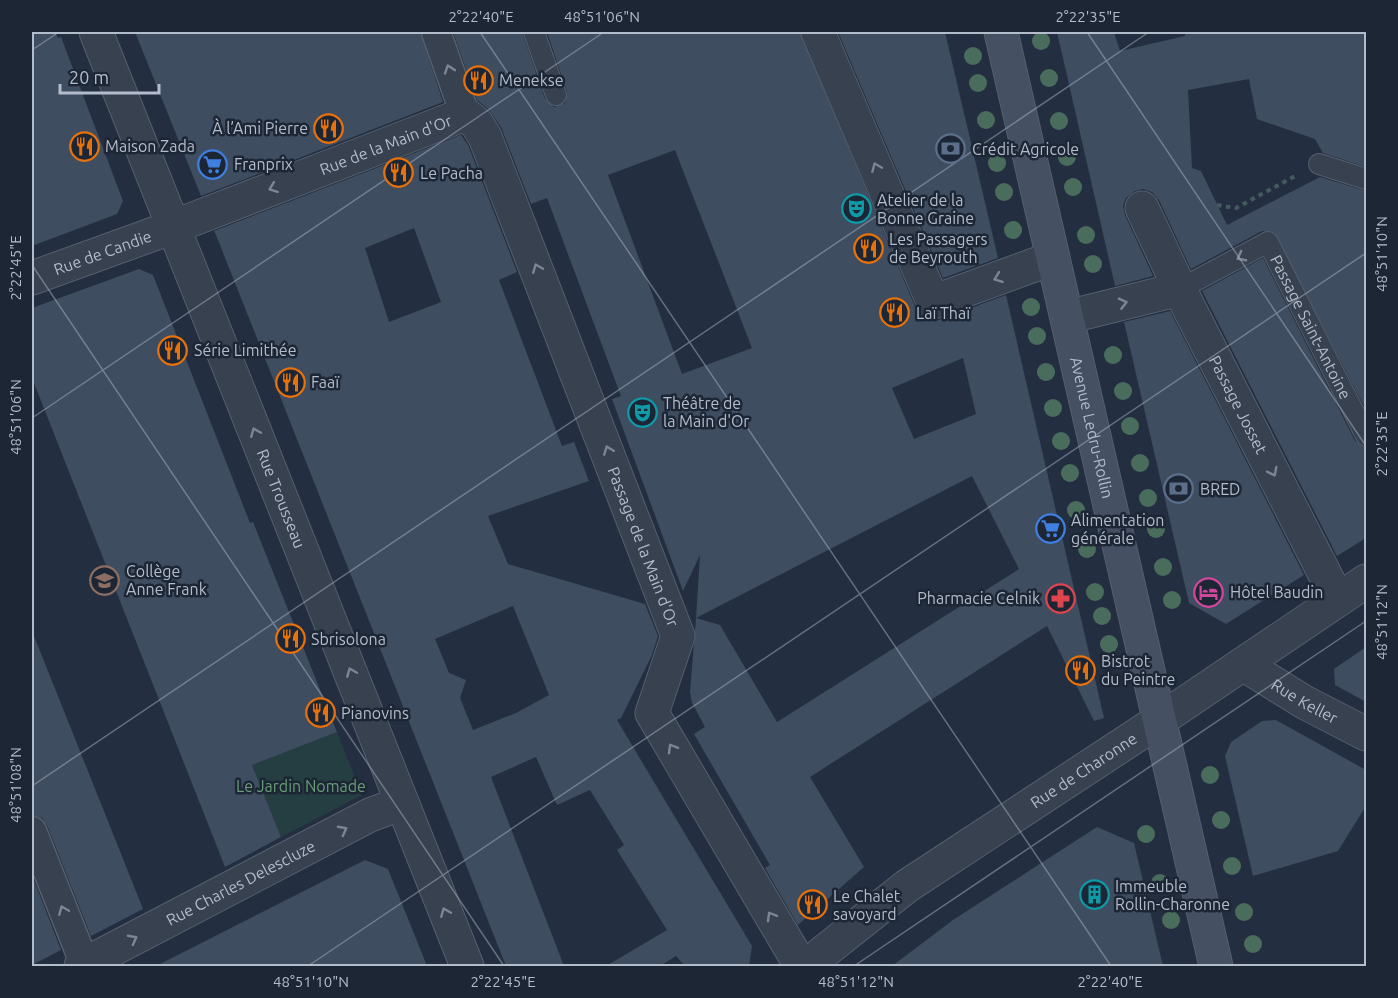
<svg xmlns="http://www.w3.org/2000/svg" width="1398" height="998" font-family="Ubuntu,sans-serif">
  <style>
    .green { fill: #253e41 }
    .building { fill: #3e4d60; fill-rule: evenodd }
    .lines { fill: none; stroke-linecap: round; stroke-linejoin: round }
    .service-casing { stroke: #555f6e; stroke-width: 22 }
    .pedestrian-casing { stroke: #555f6e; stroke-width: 31 }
    .minor-casing { stroke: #555f6e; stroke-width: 35 }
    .tertiary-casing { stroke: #555f6e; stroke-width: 35 }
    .secondary-casing { stroke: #555f6e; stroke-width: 35 }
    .path { stroke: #435b5e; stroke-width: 4; stroke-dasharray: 4.5 4.5; stroke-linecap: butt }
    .service { stroke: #374150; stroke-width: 20 }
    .pedestrian { stroke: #374150; stroke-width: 28 }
    .minor { stroke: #374150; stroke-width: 33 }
    .tertiary { stroke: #374150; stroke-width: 33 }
    .secondary { stroke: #455063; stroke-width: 33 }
    .tree { fill: #4a6c5d }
    .oneway { stroke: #7b8594 }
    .ticks { fill: none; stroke: #b3bccb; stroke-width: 1.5; stroke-opacity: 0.45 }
    .labels { text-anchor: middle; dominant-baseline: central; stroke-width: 5; stroke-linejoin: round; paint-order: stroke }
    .poi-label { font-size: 16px; fill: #b3bccb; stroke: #1c2635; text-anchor: start }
    .street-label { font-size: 16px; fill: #b3bccb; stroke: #1c2635 }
    .park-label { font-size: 16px; fill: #699d75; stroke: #1c2635 }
    .neatline { fill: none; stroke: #b3bccb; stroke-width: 2 }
    .ticks-label { font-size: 15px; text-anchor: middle; fill: #b3bccb }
  </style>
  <rect width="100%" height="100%" fill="#232f40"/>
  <polygon class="green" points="337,732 362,795 281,837 252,765"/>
  <g class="building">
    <polygon points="32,32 55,32 58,38 61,37 123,201 117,214 32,246"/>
    <polygon points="135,32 420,32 443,102 201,196"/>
    <path d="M453 32H522L545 99 554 107 565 103 567 92 547 32H800L916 309 921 316 930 320H939L1006 295 1104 718 1094 721 1047 626 810 777 864 867 798 925 765 868 770 865 694 734 705 727 692 703 690 692 696 618 720 625 777 722 1019 569 972 476 696 618 700 555 683 591 612 399 621 396 547 198 531 204 501 127 489 110 477 100ZM675 150 752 348 682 374 608 175ZM963 358 976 414 914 439 892 388Z"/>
    <polygon points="838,32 945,32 998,258 943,278"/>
    <polygon points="1057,32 1114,32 1120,51 1185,36 1185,32 1366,32 1366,167 1323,153 1315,139 1257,119 1249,79 1188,90 1192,168 1201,171 1227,225 1320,177 1366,191 1366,410 1274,232 1262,231 1191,269 1159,200 1152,192 1143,189 1135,191 1126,198 1123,206 1125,215 1153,276 1115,286"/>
    <path d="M461 135 468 145 517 272 499 280 562 446 574 442 589 481 488 516 508 564 645 604 658 636 652 655 621 718 617 720 752 946 749 966H685L676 956 660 966H606L667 930 617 850 624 845 590 790 557 805 536 757 491 777 564 966H506L216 235 214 231ZM414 228 441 302 389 322 365 248ZM513 606 549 695 516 713 473 730 460 698 466 680 449 673 435 639Z"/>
    <polygon points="1263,258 1355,441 1366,448 1366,538 1337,556 1202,291"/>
    <polygon points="139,269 153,275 250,523 253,522 337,732 252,765 281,837 225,867 32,378 32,308"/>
    <polygon points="1170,311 1304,575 1226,624 1189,603 1124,322"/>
    <polygon points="32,631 143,909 91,936 47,825 42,818 32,815"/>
    <polygon points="1366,647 1366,702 1335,685 1334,669"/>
    <polygon points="1276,720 1366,770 1366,806 1338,851 1253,876 1225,756 1231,742 1262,721"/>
    <polygon points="1097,827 1134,843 1163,966 892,966 953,920"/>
    <polygon points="365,860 388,869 427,966 156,966"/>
    <polygon points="32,875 61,950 32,965"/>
  </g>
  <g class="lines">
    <defs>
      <g id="service">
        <polyline points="534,32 556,95"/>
        <polyline points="1319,164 1366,179"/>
        <path id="s1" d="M1180 289 1268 242 1366 436"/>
      </g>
      <g id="pedestrian">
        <polyline points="436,32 462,106"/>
        <polyline points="32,831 85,965"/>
      </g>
      <g id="minor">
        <path id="s2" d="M96 32 467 966"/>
        <polyline points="818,32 933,302 1053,258"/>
        <path id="s3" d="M1142 208 1187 304 1338 600"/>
        <path id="s4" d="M32 278 173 227 465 114 477 124 485 137 678 636 652 713 801 966"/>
        <polyline points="1067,317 1180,289"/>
        <path id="s5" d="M1243 664 1304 702 1366 734"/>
        <polyline points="1160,720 1366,581"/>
        <path id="s6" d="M81 966 370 815 402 803"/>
      </g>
      <g id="tertiary">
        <path id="s7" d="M806 966 907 886 1160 720"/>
      </g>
      <g id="secondary">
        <path id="s8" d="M1001 32 1216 966"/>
      </g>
    </defs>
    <use href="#service" class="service-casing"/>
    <use href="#pedestrian" class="pedestrian-casing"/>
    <use href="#minor" class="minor-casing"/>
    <use href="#tertiary" class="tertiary-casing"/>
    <use href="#secondary" class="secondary-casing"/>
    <polyline class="path" points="1217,205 1236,208 1297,175"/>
    <use href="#service" class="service"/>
    <use href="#pedestrian" class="pedestrian"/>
    <use href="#minor" class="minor"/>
    <use href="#tertiary" class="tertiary"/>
    <use href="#secondary" class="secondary"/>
  </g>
  <g class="tree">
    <circle cx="1041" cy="41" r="9"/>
    <circle cx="973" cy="56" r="9"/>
    <circle cx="1049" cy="78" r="9"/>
    <circle cx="978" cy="83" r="9"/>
    <circle cx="986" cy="120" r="9"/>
    <circle cx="1059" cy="121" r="9"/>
    <circle cx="1067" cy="157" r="9"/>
    <circle cx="997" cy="163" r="9"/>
    <circle cx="1073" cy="187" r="9"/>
    <circle cx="1004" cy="192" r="9"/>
    <circle cx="1013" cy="230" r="9"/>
    <circle cx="1086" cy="235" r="9"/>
    <circle cx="1093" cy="264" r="9"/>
    <circle cx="1031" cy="307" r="9"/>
    <circle cx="1037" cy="336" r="9"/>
    <circle cx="1113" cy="355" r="9"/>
    <circle cx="1046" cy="372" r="9"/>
    <circle cx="1123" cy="391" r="9"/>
    <circle cx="1053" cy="408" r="9"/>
    <circle cx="1130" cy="426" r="9"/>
    <circle cx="1061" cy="441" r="9"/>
    <circle cx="1140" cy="463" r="9"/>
    <circle cx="1070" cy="473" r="9"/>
    <circle cx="1148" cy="498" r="9"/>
    <circle cx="1076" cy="510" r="9"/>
    <circle cx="1156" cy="529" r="9"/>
    <circle cx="1087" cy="549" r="9"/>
    <circle cx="1163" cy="567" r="9"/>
    <circle cx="1095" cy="592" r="9"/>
    <circle cx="1172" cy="600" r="9"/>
    <circle cx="1102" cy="616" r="9"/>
    <circle cx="1109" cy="644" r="9"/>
    <circle cx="1210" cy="775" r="9"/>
    <circle cx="1221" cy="820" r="9"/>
    <circle cx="1146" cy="834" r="9"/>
    <circle cx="1232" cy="866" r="9"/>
    <circle cx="1160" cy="883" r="9"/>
    <circle cx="1244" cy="912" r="9"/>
    <circle cx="1171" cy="920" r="9"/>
    <circle cx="1253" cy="944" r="9"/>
  </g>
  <defs><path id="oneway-chevron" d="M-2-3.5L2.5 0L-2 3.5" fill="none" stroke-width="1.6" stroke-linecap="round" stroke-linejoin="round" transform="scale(1.5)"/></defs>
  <g class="oneway">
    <use href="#oneway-chevron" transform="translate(449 69) rotate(-109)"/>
    <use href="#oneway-chevron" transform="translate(876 167) rotate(-113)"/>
    <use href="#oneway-chevron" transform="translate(273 188) rotate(159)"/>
    <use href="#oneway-chevron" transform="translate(1241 257) rotate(152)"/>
    <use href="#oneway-chevron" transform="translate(537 268) rotate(-112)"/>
    <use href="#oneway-chevron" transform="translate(998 278) rotate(160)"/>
    <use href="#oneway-chevron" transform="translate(1123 303) rotate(-14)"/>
    <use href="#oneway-chevron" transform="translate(255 432) rotate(-112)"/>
    <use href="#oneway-chevron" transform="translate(608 450) rotate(-111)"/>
    <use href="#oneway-chevron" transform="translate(1273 472) rotate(63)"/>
    <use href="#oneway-chevron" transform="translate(351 672) rotate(-112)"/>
    <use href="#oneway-chevron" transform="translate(672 748) rotate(-120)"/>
    <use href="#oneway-chevron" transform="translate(343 830) rotate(-28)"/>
    <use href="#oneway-chevron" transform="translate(63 910) rotate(-112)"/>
    <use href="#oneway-chevron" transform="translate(445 912) rotate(-112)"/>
    <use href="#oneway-chevron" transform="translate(771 916) rotate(-120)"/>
    <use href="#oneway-chevron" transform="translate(133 939) rotate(-28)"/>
  </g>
  <path class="ticks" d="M480 32 1111 966M1087 32 1366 446M32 50 59 32M32 265 504 966M32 418 604 32M32 786 1149 32M308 966 1366 253M854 966 1366 621"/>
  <defs>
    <symbol id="restaurant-ring" viewBox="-11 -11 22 22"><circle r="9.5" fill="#1c2635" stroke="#e8710a" stroke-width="1.5"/><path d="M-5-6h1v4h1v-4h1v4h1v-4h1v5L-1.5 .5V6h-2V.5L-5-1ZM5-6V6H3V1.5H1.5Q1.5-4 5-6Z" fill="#e8710a"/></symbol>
    <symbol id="bank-ring" viewBox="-11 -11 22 22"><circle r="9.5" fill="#1c2635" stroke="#5c6f8a" stroke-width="1.5"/><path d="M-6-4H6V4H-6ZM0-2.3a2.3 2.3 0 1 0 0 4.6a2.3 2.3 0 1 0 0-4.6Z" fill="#5c6f8a"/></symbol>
    <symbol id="supermarket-ring" viewBox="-11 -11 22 22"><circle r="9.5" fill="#1c2635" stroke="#3f7fe0" stroke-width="1.5"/><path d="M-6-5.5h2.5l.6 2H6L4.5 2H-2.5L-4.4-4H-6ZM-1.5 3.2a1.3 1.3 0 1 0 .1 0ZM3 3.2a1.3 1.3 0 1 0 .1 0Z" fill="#3f7fe0"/></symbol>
    <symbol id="theatre-ring" viewBox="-11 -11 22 22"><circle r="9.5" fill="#1c2635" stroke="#0f9aa8" stroke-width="1.5"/><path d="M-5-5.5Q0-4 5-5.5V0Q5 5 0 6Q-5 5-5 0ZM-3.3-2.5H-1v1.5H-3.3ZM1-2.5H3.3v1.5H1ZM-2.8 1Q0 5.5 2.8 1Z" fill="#0f9aa8"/></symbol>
    <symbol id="school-ring" viewBox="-11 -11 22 22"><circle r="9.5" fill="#1c2635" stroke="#8d6e63" stroke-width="1.5"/><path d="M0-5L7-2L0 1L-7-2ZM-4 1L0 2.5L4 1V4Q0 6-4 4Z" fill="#8d6e63"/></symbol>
    <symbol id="hotel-ring" viewBox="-11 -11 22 22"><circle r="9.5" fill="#1c2635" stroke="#d1479c" stroke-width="1.5"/><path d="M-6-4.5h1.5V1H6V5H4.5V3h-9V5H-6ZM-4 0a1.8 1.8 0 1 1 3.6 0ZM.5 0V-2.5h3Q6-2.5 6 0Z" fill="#d1479c"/></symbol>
    <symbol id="pharmacy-ring" viewBox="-11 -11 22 22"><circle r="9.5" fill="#1c2635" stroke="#e0444e" stroke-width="1.5"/><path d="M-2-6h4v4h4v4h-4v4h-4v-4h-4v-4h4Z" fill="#e0444e"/></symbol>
    <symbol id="building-ring" viewBox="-11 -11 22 22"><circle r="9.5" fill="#1c2635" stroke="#0f9aa8" stroke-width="1.5"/><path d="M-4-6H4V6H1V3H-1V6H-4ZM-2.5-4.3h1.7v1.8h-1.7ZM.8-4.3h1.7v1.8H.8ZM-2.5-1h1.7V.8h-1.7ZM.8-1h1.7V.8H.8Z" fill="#0f9aa8"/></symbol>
  </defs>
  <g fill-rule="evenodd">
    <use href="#restaurant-ring" x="462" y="64" width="33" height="33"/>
    <use href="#restaurant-ring" x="312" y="112" width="33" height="33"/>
    <use href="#restaurant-ring" x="68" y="130" width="33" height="33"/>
    <use href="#bank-ring" x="934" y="132" width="33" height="33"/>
    <use href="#supermarket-ring" x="196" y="148" width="33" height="33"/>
    <use href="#restaurant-ring" x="382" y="156" width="33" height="33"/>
    <use href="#theatre-ring" x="840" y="192" width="33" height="33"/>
    <use href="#restaurant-ring" x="852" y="232" width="33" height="33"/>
    <use href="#restaurant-ring" x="878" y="296" width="33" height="33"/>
    <use href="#restaurant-ring" x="156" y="334" width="33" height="33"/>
    <use href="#restaurant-ring" x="274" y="366" width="33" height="33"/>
    <use href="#theatre-ring" x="626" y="396" width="33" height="33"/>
    <use href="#bank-ring" x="1162" y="472" width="33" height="33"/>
    <use href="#supermarket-ring" x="1034" y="512" width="33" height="33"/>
    <use href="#school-ring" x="88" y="564" width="33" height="33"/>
    <use href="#hotel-ring" x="1192" y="576" width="33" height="33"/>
    <use href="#pharmacy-ring" x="1044" y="582" width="33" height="33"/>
    <use href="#restaurant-ring" x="274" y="622" width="33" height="33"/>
    <use href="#restaurant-ring" x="1064" y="654" width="33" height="33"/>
    <use href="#restaurant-ring" x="304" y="696" width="33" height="33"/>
    <use href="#building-ring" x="1078" y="878" width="33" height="33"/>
    <use href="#restaurant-ring" x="796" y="888" width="33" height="33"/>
  </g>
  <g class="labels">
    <g class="poi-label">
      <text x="499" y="80">Menekse</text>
      <text x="308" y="128" text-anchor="end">À l’Ami Pierre</text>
      <text x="105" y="146">Maison Zada</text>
      <text x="972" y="149">Crédit Agricole</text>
      <text x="234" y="164">Franprix</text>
      <text x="420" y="173">Le Pacha</text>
      <text x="877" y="200">Atelier de la<tspan x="877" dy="18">Bonne Graine</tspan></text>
      <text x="889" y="239">Les Passagers<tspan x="889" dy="18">de Beyrouth</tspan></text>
      <text x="916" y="313">Laï Thaï</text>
      <text x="194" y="350">Série Limithée</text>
      <text x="311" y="382">Faaï</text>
      <text x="663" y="403">Théâtre de<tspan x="663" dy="18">la Main d'Or</tspan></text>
      <text x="1200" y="489">BRED</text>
      <text x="1071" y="520">Alimentation<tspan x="1071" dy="18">générale</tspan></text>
      <text x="126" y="571">Collège<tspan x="126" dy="18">Anne Frank</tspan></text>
      <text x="1230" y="592">Hôtel Baudin</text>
      <text x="1040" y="598" text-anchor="end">Pharmacie Celnik</text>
      <text x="311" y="639">Sbrisolona</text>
      <text x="1101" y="661">Bistrot<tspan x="1101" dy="18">du Peintre</tspan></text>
      <text x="341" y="713">Pianovins</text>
      <text x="1115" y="886">Immeuble<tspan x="1115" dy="18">Rollin-Charonne</tspan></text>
      <text x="833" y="896">Le Chalet<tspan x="833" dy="18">savoyard</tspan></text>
    </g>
    <g class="street-label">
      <text stroke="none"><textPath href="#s4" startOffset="378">Rue de la Main d'Or</textPath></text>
      <text stroke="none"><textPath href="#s4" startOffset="75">Rue de Candie</textPath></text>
      <text stroke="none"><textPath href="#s1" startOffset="195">Passage Saint-Antoine</textPath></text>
      <text stroke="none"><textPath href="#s3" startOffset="219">Passage Josset</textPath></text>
      <text stroke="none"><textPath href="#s8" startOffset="406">Avenue Ledru-Rollin</textPath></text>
      <text stroke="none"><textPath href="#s2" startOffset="502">Rue Trousseau</textPath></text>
      <text stroke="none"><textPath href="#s4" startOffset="933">Passage de la Main d'Or</textPath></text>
      <text stroke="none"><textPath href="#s5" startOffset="72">Rue Keller</textPath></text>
      <text stroke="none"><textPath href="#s7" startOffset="340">Rue de Charonne</textPath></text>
      <text stroke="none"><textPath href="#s6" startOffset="180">Rue Charles Delescluze</textPath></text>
    </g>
    <g class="park-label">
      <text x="301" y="786">Le Jardin Nomade</text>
    </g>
  </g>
  <rect width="1398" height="998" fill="none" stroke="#1c2635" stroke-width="66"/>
  <path d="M60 84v9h99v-9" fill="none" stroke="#b3bccb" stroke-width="3"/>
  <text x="69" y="84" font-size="18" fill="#b3bccb" stroke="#1c2635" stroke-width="4.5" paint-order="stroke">20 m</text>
  <rect x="33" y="33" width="1332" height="932" class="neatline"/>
  <g class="ticks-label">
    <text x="481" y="22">2°22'40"E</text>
    <text x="602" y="22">48°51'06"N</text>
    <text x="1088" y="22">2°22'35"E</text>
    <text transform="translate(1382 254) rotate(-90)" y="5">48°51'10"N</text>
    <text transform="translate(16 268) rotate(-90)" y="5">2°22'45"E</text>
    <text transform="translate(16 417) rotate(-90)" y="5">48°51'06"N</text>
    <text transform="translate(1382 444) rotate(-90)" y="5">2°22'35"E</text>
    <text transform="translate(1382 622) rotate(-90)" y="5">48°51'12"N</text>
    <text transform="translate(16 785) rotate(-90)" y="5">48°51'08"N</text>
    <text x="311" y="987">48°51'10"N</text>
    <text x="503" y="987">2°22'45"E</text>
    <text x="856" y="987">48°51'12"N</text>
    <text x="1110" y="987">2°22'40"E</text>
  </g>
</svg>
